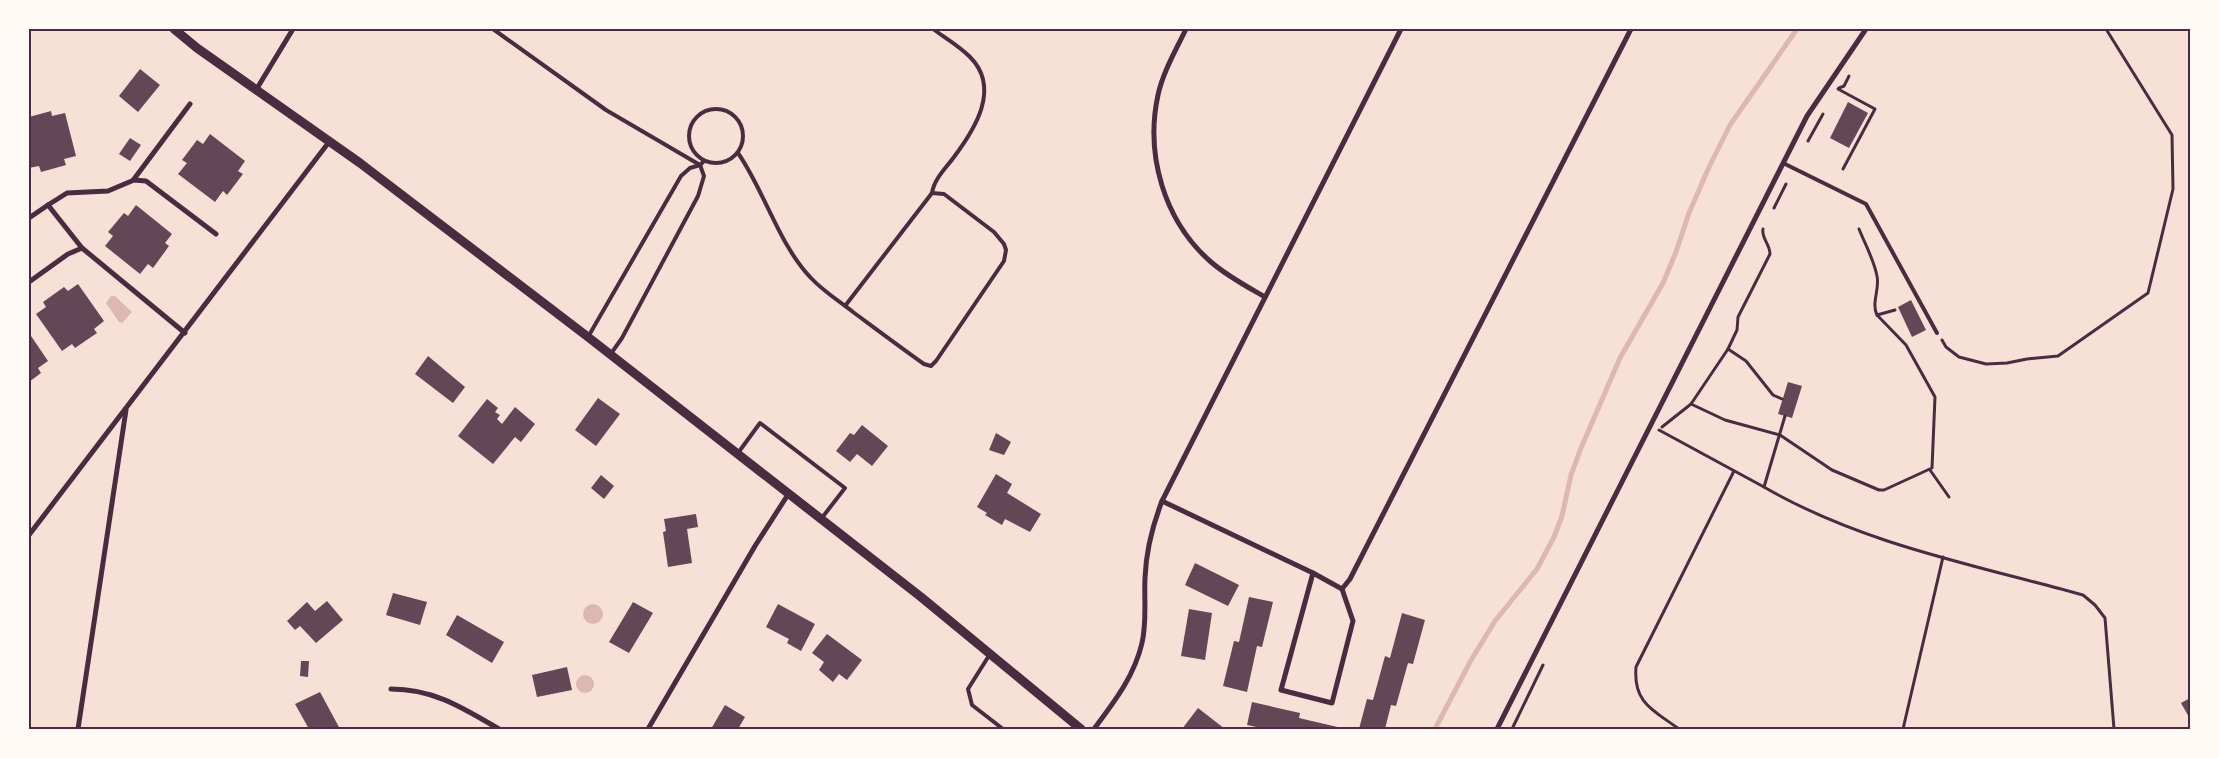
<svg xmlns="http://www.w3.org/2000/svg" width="2219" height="758" font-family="'Nunito Sans',sans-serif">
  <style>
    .water { fill: #dcb8b0 }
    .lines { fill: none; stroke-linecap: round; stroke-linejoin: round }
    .stream { stroke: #dcb8b0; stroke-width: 5 }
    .building { fill: #644757 }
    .path { stroke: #4a2c40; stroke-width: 3 }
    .service { stroke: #4a2c40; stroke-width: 4 }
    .minor { stroke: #4a2c40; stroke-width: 5 }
    .tertiary { stroke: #4a2c40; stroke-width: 9 }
    .neatline { fill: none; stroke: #4a2c40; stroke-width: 2 }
  </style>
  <rect width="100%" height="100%" fill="#f7e1d7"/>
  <g class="water">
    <polygon points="111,296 115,296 132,312 122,323 119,322 106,303"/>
    <circle cx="593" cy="614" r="10"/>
    <circle cx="585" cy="684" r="9"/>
  </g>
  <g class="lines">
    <polyline class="stream" points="1435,729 1470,662 1495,621 1537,569 1554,537 1562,516 1571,475 1581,448 1620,358 1663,283 1676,252 1689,213 1709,167 1730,125 1797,29"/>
  </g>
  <g class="building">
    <polygon points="140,69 160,85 138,112 119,96"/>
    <polygon points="1848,102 1868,113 1849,148 1830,138"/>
    <polygon points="51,111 52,116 65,113 76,156 64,159 66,165 41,172 39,166 29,168 29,117"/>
    <polygon points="210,134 245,161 238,171 243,174 227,195 223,191 215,202 178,174 187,163 182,160 197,140 203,144"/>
    <polygon points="130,138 141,145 130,161 119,154"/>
    <polygon points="136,205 172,234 165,243 169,246 153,268 148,264 140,274 105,246 113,236 108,232 124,213 128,216"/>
    <polygon points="78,284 104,321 94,329 97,333 75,348 72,344 62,351 36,314 46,307 43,302 64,287 68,291"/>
    <polygon points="1911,300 1926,330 1912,337 1898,307"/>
    <polygon points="29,333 48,361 38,368 41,373 29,382"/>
    <polygon points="428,356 465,387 453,403 415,374"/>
    <polygon points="1788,382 1802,386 1792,418 1778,414"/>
    <polygon points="598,398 620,414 596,446 575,430"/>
    <polygon points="487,399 498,408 495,412 500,415 497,419 502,424 515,407 535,424 521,442 515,437 493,464 458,436"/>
    <polygon points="862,425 888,446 872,466 857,454 850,462 836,451 850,433 854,435"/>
    <polygon points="996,433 1011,442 1004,455 989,450"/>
    <polygon points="996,474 1012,484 1007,493 1041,514 1030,532 1005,519 1002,525 985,515 987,513 977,507"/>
    <polygon points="601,475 614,486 604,499 591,488"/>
    <polygon points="696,514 698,527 687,529 692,563 668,567 663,532 666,531 664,519"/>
    <polygon points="1195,563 1239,585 1228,606 1185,585"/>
    <polygon points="393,593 427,602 420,625 386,615"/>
    <polygon points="1249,597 1273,602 1262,647 1257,646 1247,692 1223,686 1234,641 1239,642"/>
    <polygon points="327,601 343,620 316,643 300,626 295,630 287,621 307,602 315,611"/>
    <polygon points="633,602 653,613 629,653 609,642"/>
    <polygon points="778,604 815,624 801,651 787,643 789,639 766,627"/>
    <polygon points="1189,609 1212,613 1205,660 1181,656"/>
    <polygon points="1402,613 1425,620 1413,664 1408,663 1396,706 1391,705 1385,729 1359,729 1367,699 1373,700 1385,656 1390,658"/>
    <polygon points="457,615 504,642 492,663 446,635"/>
    <polygon points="827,634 862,660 847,680 839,674 833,682 819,670 824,662 812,653"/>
    <polygon points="301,661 309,661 308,677 300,676"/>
    <polygon points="567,667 572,690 537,697 532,675"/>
    <polygon points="320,692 340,729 309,729 295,704"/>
    <polygon points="2190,698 2190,719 2181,703"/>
    <polygon points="1252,702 1300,713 1299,718 1346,729 1266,729 1247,725"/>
    <polygon points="725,705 745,717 738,729 711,729"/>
    <polygon points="1198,708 1225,729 1182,729"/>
  </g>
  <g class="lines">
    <g class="path">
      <polyline points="1839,88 1844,86 1849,76"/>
      <polyline points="1838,89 1875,109 1843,169"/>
      <polyline points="1808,141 1823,114"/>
      <polyline points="1774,208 1786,184"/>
      <path d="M1859 229C1865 244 1874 260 1877 276 1880 289 1871 303 1877 315"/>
      <polyline points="1942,340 1946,347 1959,357 1986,364 2007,363 2027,359 2058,356 2148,293 2173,189 2172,135 2106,29"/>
      <path d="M1728 349 1737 330 1738 317 1770 254C1770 244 1761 238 1763 229"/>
      <polyline points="1782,399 1773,395 1746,361 1728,349 1691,404 1725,420 1780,435 1832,470 1879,490 1884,490 1932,468 1935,397 1906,345 1877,315 1895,310"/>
      <polyline points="1662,427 1691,404"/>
      <polyline points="1659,430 1764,487 1785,416"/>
      <polyline points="1930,470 1949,497"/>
      <path d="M1764 487C1862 544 1975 565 2083 595L2095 605 2105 618 2114 729"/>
      <polyline points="1512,729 1543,665"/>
      <path d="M1679 729C1653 710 1633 703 1636 667L1734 471"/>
      <polyline points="1903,729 1943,557"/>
    </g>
    <g class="service">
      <polyline points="493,29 606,110 700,165 704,176 698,196 622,338 610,355"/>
      <circle cx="716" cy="136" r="27"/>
      <path d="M738 153C765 192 779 245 811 278 823 291 839 301 853 312 876 329 900 347 924 364L931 366 936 361 1004 261 1006 250 1004 244 994 232 944 194 932 193 845 306"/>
      <polyline points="1783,163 1866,204 1937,333"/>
      <path d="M932 193C934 179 946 168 954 157 975 129 1001 88 970 57 959 46 945 38 933 29"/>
      <polyline points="588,337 681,176 690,168 700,165 704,161"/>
      <polyline points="738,453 760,423 845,488 821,519"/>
      <polyline points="990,654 968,689 972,705 1003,729"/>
    </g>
    <g class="minor">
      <path d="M1186 29C1176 50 1163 72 1158 95 1145 155 1164 221 1211 262 1227 276 1246 286 1265 297"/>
      <polyline points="256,90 293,29"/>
      <polyline points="134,179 190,104"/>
      <polyline points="29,218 48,205"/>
      <polyline points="29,282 68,254 82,248"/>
      <polyline points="185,333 82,248 48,205 67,193 108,191 134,180 146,181 216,234"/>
      <polyline points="1162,501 1313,573 1342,589 1350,579 1631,29"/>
      <polyline points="29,535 329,142"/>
      <polyline points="1313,573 1281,690 1332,703 1353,621 1342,589"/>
      <path d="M391 689C434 689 463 708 499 729"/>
      <polyline points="78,729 126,410"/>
      <polyline points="648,729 755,546 789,493"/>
      <path d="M1094 729C1114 702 1134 677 1142 643 1147 622 1144 600 1145 578 1146 550 1152 527 1162 501L1401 29"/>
      <polyline points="1497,729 1807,116 1866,29"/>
    </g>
    <polyline class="tertiary" points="174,29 197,48 360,163 588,337 921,597 1081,729"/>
  </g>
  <rect width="2219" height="758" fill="none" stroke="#fffaf5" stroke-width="60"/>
  <rect x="30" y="30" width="2159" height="698" class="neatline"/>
</svg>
